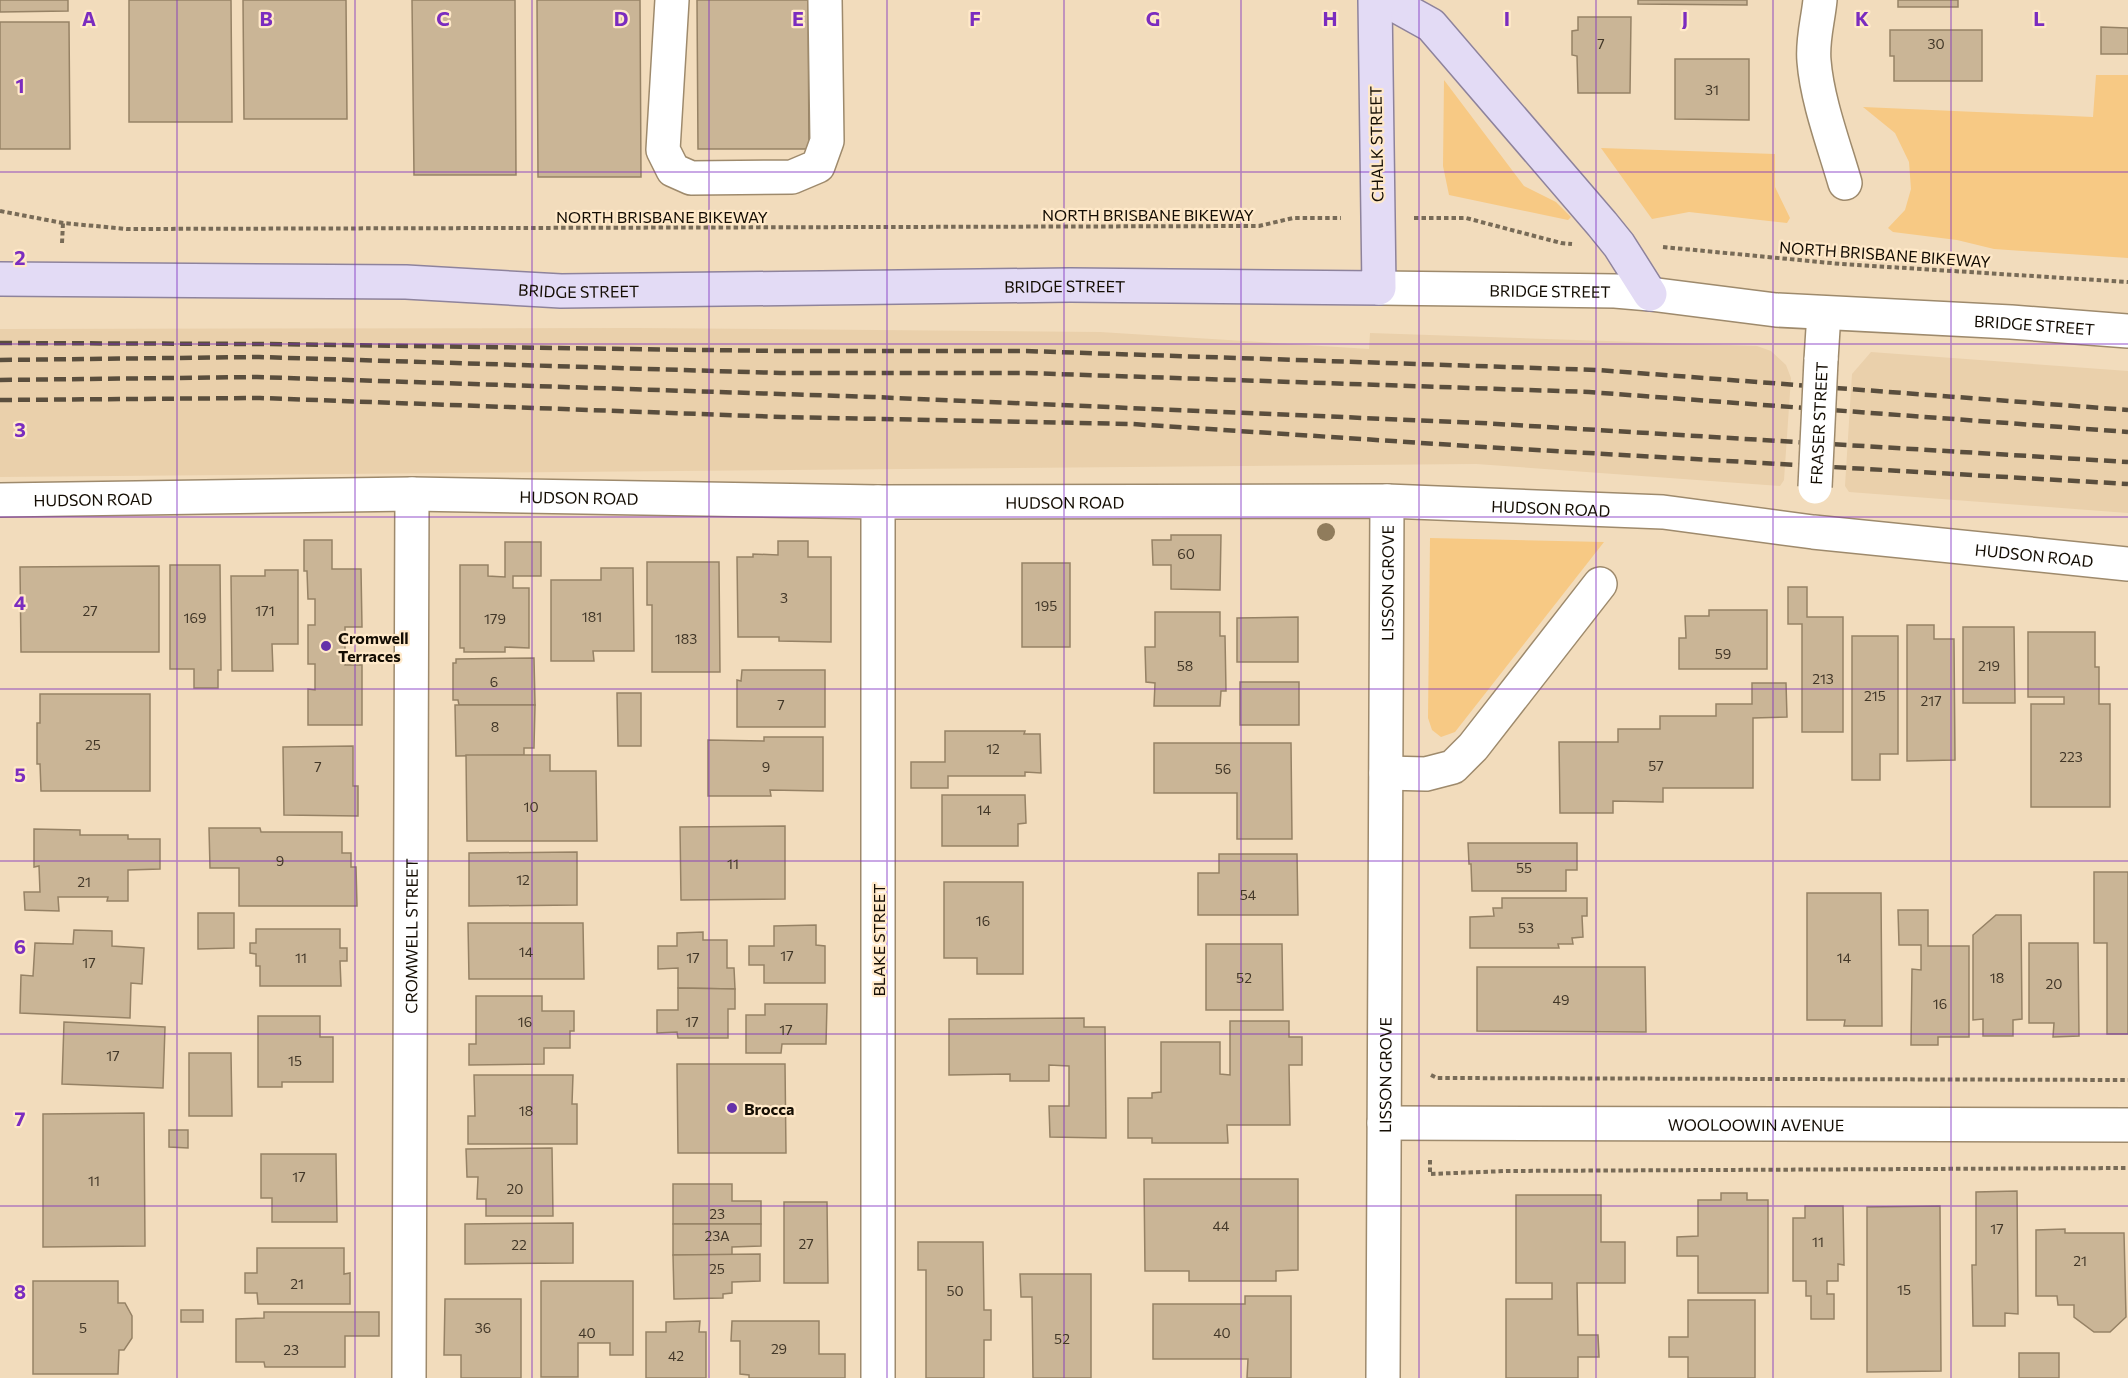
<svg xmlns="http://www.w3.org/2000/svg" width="2128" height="1378" font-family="Commissioner,sans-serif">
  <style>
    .built { fill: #ead0ab }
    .green { fill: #f7c984 }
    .building { fill: #cab596; stroke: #968265; stroke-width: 1.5 }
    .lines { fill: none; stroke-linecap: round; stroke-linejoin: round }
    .minor-casing { stroke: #9e8a6c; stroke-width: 36 }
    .major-casing { stroke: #8e839c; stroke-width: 36 }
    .path { stroke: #786b57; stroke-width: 4; stroke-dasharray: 4.5 3; stroke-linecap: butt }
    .minor { stroke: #fff; stroke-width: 33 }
    .major { stroke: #e3dbf5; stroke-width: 33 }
    .rail { stroke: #5a4e3d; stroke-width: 4.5; stroke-dasharray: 12 6; stroke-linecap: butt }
    .minor-bridge-casing { stroke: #9e8a6c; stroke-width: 36; stroke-linecap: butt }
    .minor-bridge { stroke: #fff; stroke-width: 33 }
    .tree { fill: #907c5c }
    .grid { fill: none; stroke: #7b2cbf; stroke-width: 1.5; stroke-opacity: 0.55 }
    .poi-dot { fill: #6532a9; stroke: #ffe9c9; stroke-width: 2 }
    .labels { text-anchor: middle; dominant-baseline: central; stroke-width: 4.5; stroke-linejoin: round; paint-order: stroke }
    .number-label { font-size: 14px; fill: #423728 }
    .street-label { font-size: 16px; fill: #140d03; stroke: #ffe9c9 }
    .poi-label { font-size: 16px; font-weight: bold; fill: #140d03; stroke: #ffe9c9; text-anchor: start }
    .grid-label { font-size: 20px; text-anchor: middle; font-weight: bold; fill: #7b2cbf; stroke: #ffe9c9; stroke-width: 4.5; stroke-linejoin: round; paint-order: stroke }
  </style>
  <rect width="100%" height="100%" fill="#f2dcbc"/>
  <g class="built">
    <polygon points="636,328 1100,332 1369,349 1370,333 1757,346 1771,351 1786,365 1791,378 1784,480 1780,486 1476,464 0,477 0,329"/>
    <polygon points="1871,352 2128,371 2128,513 1849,492 1845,486 1852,374"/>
  </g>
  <g class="green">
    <polygon points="2096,75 2128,75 2128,258 1994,249 1957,240 1893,232 1888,228 1905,210 1911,189 1909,162 1895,133 1863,107 2093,117"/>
    <polygon points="1444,80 1524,186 1556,202 1571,217 1568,220 1449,195 1443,166"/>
    <polygon points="1601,148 1775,154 1775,187 1790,218 1787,223 1689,212 1652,219"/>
    <polygon points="1430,538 1604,542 1455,732 1441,737 1432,730 1428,718"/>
  </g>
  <g class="building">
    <polygon points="0,0 68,0 68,11 0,12"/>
    <polygon points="129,0 231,0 232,122 129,122"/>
    <polygon points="243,0 346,0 347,119 244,119"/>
    <polygon points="412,0 515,0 516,175 414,175"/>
    <polygon points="537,0 640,0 641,177 538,177"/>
    <polygon points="697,0 808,0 809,149 698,149"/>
    <polygon points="1638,0 1747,0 1747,5 1638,4"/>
    <rect x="1898" y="0" width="60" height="7"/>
    <polygon points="1578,17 1631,17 1630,93 1578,93 1577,56 1572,55 1572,31 1578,30"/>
    <polygon points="0,22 69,22 70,149 0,149"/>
    <polygon points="2101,27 2128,28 2128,54 2101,54"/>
    <polygon points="1890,30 1982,30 1982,81 1894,81 1894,56 1890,56"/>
    <polygon points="1675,59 1749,59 1749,120 1675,119"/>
    <polygon points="1171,535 1221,535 1220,590 1171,589 1171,565 1153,565 1152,540 1171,540"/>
    <polygon points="304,540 332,540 332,569 361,569 362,627 345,627 345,665 362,665 362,725 308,725 308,689 315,690 315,664 308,664 308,625 315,625 315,599 308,599 307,571 304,571"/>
    <polygon points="778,541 808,541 808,557 831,557 831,642 779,641 779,637 738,637 737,557 753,557 753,554 778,555"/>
    <polygon points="505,542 541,542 541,576 513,576 513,588 529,588 529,648 505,647 505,652 464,652 464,648 460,648 460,565 488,565 488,576 505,577"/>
    <polygon points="647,562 719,562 720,672 652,672 652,605 647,605"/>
    <rect x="1022" y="563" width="48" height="84"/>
    <polygon points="170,565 220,565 221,670 218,670 218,688 194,688 194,669 170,669"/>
    <polygon points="159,566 159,652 21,652 20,567"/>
    <polygon points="601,568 633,568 634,651 593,651 594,661 551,661 551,580 601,580"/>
    <polygon points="265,570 298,570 298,644 272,644 273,671 232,671 231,576 265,576"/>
    <polygon points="1788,587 1807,587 1807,617 1843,617 1843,732 1802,732 1802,624 1788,624"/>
    <polygon points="1709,610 1767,610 1767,669 1679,669 1679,638 1686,638 1685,616 1709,616"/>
    <polygon points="1155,612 1220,612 1220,636 1225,636 1226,691 1221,691 1220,706 1154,706 1155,683 1146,682 1145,647 1155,647"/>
    <polygon points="1298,617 1298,662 1237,662 1237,618"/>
    <polygon points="1907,625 1934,625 1934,639 1954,639 1955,760 1907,761"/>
    <polygon points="1963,627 2014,627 2015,703 1963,703"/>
    <polygon points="2028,632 2095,632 2095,667 2099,667 2099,704 2110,704 2110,807 2031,807 2031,704 2064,704 2064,697 2028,697"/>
    <polygon points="1852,636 1898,636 1898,754 1880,754 1880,780 1852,780"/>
    <polygon points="534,658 535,705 459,705 458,700 453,700 453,663 456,663 456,659"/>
    <polygon points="742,670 825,670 825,727 737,727 737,680 741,681"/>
    <rect x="1240" y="682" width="59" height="43"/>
    <polygon points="1752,683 1786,683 1787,717 1753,718 1753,788 1663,788 1663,802 1613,801 1613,813 1560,813 1559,742 1618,742 1618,729 1660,729 1660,716 1716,716 1716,704 1752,704"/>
    <polygon points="617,693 641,693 641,746 618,746"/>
    <polygon points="40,694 150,694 150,791 41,791 40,764 37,764 37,723 40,723"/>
    <polygon points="455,705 535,705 534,748 524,748 524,755 456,756"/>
    <polygon points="945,731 1025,731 1024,734 1040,734 1041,773 1025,772 1025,776 948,776 948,788 911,788 911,762 945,762"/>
    <polygon points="764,737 823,737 823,791 770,790 771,796 708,796 708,740 764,741"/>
    <polygon points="1154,743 1291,743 1292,839 1237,839 1237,793 1154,793"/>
    <polygon points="353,746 353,786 358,786 358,816 284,815 283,747"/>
    <polygon points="466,755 550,755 550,771 596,771 597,841 467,841"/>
    <polygon points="942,795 1025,795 1026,823 1018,824 1018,846 942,846"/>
    <polygon points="785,826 785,899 681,900 680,827"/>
    <polygon points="209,828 260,828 261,832 342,832 342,853 351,853 351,867 356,867 357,906 239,906 239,868 210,868"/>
    <polygon points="34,829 80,830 80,835 128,835 128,839 160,839 160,869 128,870 128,901 107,901 108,897 58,897 59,911 25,910 24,892 40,892 39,866 34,867"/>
    <polygon points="1468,843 1577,843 1577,870 1566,870 1566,891 1472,891 1471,864 1469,864"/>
    <polygon points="577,852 577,905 469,906 469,853"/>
    <polygon points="1219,854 1297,854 1298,915 1198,915 1198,873 1219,873"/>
    <polygon points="2094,872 2128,872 2128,1034 2107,1034 2107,943 2094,943"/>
    <polygon points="944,882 1023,882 1023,974 977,974 977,958 944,958"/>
    <polygon points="1807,893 1881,893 1882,1026 1844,1026 1845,1020 1807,1020"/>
    <polygon points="1502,898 1587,898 1587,916 1582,916 1583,937 1572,938 1573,944 1558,944 1559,948 1470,948 1470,917 1494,916 1493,908 1502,908"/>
    <polygon points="1898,910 1928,910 1928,946 1969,946 1969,1037 1938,1037 1938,1045 1911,1045 1912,969 1921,970 1921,945 1899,945"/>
    <polygon points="198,913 234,913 234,948 198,949"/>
    <polygon points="1996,915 2021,915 2022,1019 2013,1020 2013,1036 1983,1036 1983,1019 1973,1020 1973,935"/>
    <polygon points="468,923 583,923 584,979 469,979"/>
    <polygon points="816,925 816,945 825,946 825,983 764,983 764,965 749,965 749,946 774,946 774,926"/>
    <polygon points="256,929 340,929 340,948 347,948 347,961 340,961 341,986 260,986 260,966 256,966 256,954 250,953 250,943 256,943"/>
    <polygon points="74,930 112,931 112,946 144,948 142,984 131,983 130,1018 20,1013 21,975 33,976 35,943 73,944"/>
    <polygon points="703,932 703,940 727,940 727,968 734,968 735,989 678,988 678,968 658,969 658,946 677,946 677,933"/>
    <polygon points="2029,943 2078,943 2079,1036 2053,1037 2054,1023 2029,1023"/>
    <polygon points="1206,944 1282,944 1283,1010 1206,1010"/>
    <polygon points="1477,967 1645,967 1646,1032 1477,1031"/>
    <polygon points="678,988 735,989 735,1009 728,1009 728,1038 678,1038 677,1032 657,1033 657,1010 678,1010"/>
    <polygon points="476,996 542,996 542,1011 574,1011 574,1031 570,1031 570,1048 544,1048 544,1064 469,1065 469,1044 476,1044"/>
    <polygon points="765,1004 827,1004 826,1044 782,1044 781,1053 746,1053 746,1015 765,1015"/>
    <polygon points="258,1016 320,1016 320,1037 333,1037 333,1082 282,1082 282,1087 258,1087"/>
    <polygon points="1084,1018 1084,1027 1105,1027 1106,1138 1050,1137 1049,1106 1069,1106 1069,1066 1049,1065 1049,1081 1010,1081 1010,1074 949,1075 949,1019"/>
    <polygon points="1230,1021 1289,1021 1289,1037 1302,1037 1302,1065 1289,1065 1290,1125 1227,1125 1228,1143 1152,1143 1152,1138 1128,1138 1128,1098 1152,1098 1152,1093 1161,1092 1161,1042 1220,1042 1220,1074 1230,1075"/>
    <polygon points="64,1022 165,1027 163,1088 62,1084"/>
    <polygon points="189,1053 231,1053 232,1116 189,1116"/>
    <polygon points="677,1064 785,1064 786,1153 678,1153"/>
    <polygon points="474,1075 573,1075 572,1104 577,1104 577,1144 468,1144 468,1116 475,1116"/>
    <polygon points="144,1113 145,1246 43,1247 43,1114"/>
    <polygon points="169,1130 188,1130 188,1148 169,1147"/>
    <polygon points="552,1148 553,1216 486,1216 486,1199 477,1199 478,1177 467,1177 466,1149"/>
    <polygon points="261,1154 336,1154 337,1222 272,1222 272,1198 261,1198"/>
    <polygon points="1144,1179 1298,1179 1298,1270 1276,1271 1276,1281 1189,1281 1189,1271 1145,1271"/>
    <polygon points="673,1184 732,1184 732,1201 761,1201 761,1224 673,1224"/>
    <polygon points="2017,1191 2018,1314 2005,1313 2005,1326 1973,1326 1972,1265 1976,1265 1976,1192"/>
    <polygon points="1721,1193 1747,1193 1747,1200 1768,1200 1768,1293 1698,1293 1698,1256 1677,1256 1677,1237 1698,1236 1698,1200 1721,1200"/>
    <polygon points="1516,1195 1601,1195 1601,1242 1625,1242 1625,1283 1577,1283 1578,1335 1598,1335 1599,1357 1578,1357 1578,1378 1506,1378 1506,1299 1552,1299 1552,1283 1516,1283"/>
    <polygon points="784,1202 827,1202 828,1283 784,1283"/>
    <polygon points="1805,1206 1843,1206 1844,1265 1838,1264 1838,1281 1827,1281 1827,1294 1834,1294 1834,1319 1811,1319 1811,1296 1806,1296 1806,1281 1793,1281 1793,1218 1805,1218"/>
    <polygon points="1940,1206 1941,1371 1867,1372 1867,1207"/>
    <polygon points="573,1223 573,1263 465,1264 465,1224"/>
    <polygon points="673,1224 761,1224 761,1246 732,1247 732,1255 673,1255"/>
    <polygon points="2065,1229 2065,1233 2124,1233 2126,1317 2110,1332 2094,1332 2074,1317 2074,1305 2058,1305 2057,1296 2036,1296 2036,1230"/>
    <polygon points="918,1242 983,1242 984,1310 991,1310 991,1340 984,1340 984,1378 926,1378 926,1270 918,1270"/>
    <polygon points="257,1248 344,1248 344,1274 350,1273 350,1304 258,1304 257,1293 245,1293 245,1273 257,1273"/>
    <polygon points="760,1254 760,1281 732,1282 732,1293 723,1294 723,1298 674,1299 673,1255"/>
    <polygon points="1020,1274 1091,1274 1091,1378 1033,1378 1032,1297 1021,1297"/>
    <polygon points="33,1281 118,1281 118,1303 125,1303 132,1316 132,1338 124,1350 119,1350 118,1374 33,1374"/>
    <polygon points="541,1281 633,1281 633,1355 610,1355 610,1343 578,1343 578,1377 541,1377"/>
    <polygon points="1245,1296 1291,1296 1291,1378 1247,1378 1248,1359 1153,1359 1153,1304 1245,1304"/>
    <polygon points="445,1299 521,1299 521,1378 461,1378 461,1355 444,1355"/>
    <polygon points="1688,1300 1755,1300 1755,1378 1688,1378 1688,1357 1669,1357 1669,1337 1688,1337"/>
    <rect x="181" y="1310" width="22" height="12"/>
    <polygon points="264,1312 379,1312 379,1336 345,1336 345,1367 265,1367 264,1362 236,1362 236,1319 264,1318"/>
    <polygon points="700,1321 699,1332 706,1332 706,1378 646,1378 646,1332 666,1332 666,1322"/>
    <polygon points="732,1321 819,1321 819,1354 845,1354 845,1378 749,1378 749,1375 740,1374 740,1341 731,1341"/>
    <rect x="2019" y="1353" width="40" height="25"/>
  </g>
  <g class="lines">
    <defs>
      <g id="minor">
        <polyline points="672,0 663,150 673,170 691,178 792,177 818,166 827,141 825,0"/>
        <path d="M1820 0C1818 21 1812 40 1814 61 1817 100 1834 145 1845 183"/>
        <path id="s1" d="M1379 288 1615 291 1650 294 1776 310 2011 322 2128 331"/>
        <polyline points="1821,360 1824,313"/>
        <path id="s2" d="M0 500 412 494 878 502 1387 501 1663 512 1813 532 2128 564"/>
        <polyline points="878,502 878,1378"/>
        <polyline points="1386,773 1426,774 1453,767 1473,747 1600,584"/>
        <path id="s3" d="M1384 1123 2128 1125"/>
        <path id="s4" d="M409 1378 412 494"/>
        <path id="s5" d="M1383 1378 1387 501"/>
      </g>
      <g id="major">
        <polyline points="1386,0 1431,25 1602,224 1619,245 1650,294"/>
        <path id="s6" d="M0 279 406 282 561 291 1070 285 1379 288 1375 0"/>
      </g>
    </defs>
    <use href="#minor" class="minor-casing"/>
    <use href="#major" class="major-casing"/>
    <g class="path">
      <polyline points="0,211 63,223 127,229 1259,226 1293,218 1341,218"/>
      <polyline points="1414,218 1466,218 1561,243 1572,244"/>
      <polyline points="62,243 63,223"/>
      <polyline points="1663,247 1841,264 2128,282"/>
      <polyline points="1431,1075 1437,1078 2128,1080"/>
      <polyline points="1430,1160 1430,1174 1506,1171 2128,1168"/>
    </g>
    <use href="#minor" class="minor"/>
    <use href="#major" class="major"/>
    <g class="rail">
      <polyline points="0,343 262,344 779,351 1026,351 1598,370 2128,410"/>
      <polyline points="0,360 259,357 780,373 1027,373 1589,392 2128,432"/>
      <polyline points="0,380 257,377 873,397 1481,423 2128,462"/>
      <polyline points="0,400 260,398 782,417 1132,424 1484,447 2128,484"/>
    </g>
    <defs>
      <g id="minor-bridge">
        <path id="s7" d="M1815 487 1821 360"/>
      </g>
    </defs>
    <use href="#minor-bridge" class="minor-bridge-casing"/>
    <use href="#minor-bridge" class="minor-bridge"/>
  </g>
  <circle class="tree" cx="1326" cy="532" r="9"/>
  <path class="grid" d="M177 0V1378M355 0V1378M532 0V1378M709 0V1378M887 0V1378M1064 0V1378M1241 0V1378M1419 0V1378M1596 0V1378M1773 0V1378M1951 0V1378M0 172H2128M0 344H2128M0 517H2128M0 689H2128M0 861H2128M0 1034H2128M0 1206H2128"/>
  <g class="poi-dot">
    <circle cx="326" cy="646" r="6"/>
    <circle cx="732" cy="1108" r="6"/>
  </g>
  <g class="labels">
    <g class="number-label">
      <text x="1601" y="43">7</text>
      <text x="1936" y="43">30</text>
      <text x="1712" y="89">31</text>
      <text x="1186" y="553">60</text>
      <text x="784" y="597">3</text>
      <text x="1046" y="605">195</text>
      <text x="90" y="610">27</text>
      <text x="265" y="610">171</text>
      <text x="592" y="616">181</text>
      <text x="195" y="617">169</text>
      <text x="495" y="618">179</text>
      <text x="686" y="638">183</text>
      <text x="1723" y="653">59</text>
      <text x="1185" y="665">58</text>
      <text x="1989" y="665">219</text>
      <text x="1823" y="678">213</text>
      <text x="494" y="681">6</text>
      <text x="1875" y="695">215</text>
      <text x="1931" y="700">217</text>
      <text x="781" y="704">7</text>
      <text x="495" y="726">8</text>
      <text x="93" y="744">25</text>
      <text x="993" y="748">12</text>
      <text x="2071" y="756">223</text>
      <text x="1656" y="765">57</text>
      <text x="318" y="766">7</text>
      <text x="766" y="766">9</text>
      <text x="1223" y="768">56</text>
      <text x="531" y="806">10</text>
      <text x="984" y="809">14</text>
      <text x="280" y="860">9</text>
      <text x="733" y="863">11</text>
      <text x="1524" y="867">55</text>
      <text x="523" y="879">12</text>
      <text x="84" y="881">21</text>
      <text x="1248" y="894">54</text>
      <text x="983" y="920">16</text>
      <text x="1526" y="927">53</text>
      <text x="526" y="951">14</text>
      <text x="787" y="955">17</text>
      <text x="301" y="957">11</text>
      <text x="693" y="957">17</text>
      <text x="1844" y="957">14</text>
      <text x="89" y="962">17</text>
      <text x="1244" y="977">52</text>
      <text x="1997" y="977">18</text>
      <text x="2054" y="983">20</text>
      <text x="1561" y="999">49</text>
      <text x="1940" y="1003">16</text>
      <text x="525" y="1021">16</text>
      <text x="692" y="1021">17</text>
      <text x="786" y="1029">17</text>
      <text x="113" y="1055">17</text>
      <text x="295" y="1060">15</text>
      <text x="526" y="1110">18</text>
      <text x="299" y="1176">17</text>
      <text x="94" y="1180">11</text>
      <text x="515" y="1188">20</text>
      <text x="717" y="1213">23</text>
      <text x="1221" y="1225">44</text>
      <text x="1997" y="1228">17</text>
      <text x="717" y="1235">23A</text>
      <text x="1818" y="1241">11</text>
      <text x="806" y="1243">27</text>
      <text x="519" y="1244">22</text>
      <text x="2080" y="1260">21</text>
      <text x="717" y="1268">25</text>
      <text x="297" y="1283">21</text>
      <text x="1904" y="1289">15</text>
      <text x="955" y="1290">50</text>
      <text x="83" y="1327">5</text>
      <text x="483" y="1327">36</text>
      <text x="587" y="1332">40</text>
      <text x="1222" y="1332">40</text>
      <text x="1062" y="1338">52</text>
      <text x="779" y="1348">29</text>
      <text x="291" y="1349">23</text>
      <text x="676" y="1355">42</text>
    </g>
    <g class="street-label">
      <text transform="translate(1376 144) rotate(-91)">CHALK STREET</text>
      <text x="1148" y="214">NORTH BRISBANE BIKEWAY</text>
      <text x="662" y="216">NORTH BRISBANE BIKEWAY</text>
      <text transform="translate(1885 254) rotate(4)">NORTH BRISBANE BIKEWAY</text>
      <text stroke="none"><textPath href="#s6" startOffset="1065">BRIDGE STREET</textPath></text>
      <text stroke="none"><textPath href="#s6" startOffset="579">BRIDGE STREET</textPath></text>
      <text stroke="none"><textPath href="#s1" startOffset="171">BRIDGE STREET</textPath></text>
      <text stroke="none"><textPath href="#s1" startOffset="657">BRIDGE STREET</textPath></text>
      <text stroke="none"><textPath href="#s7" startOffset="64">FRASER STREET</textPath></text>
      <text stroke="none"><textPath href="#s2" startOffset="579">HUDSON ROAD</textPath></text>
      <text stroke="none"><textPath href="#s2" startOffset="93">HUDSON ROAD</textPath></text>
      <text stroke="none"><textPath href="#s2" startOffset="1065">HUDSON ROAD</textPath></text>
      <text stroke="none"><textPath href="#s2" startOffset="1551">HUDSON ROAD</textPath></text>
      <text stroke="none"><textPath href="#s2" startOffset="2037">HUDSON ROAD</textPath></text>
      <text stroke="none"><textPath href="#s5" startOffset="795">LISSON GROVE</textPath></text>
      <text stroke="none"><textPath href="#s4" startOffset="442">CROMWELL STREET</textPath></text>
      <text transform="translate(878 940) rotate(-90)">BLAKE STREET</text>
      <text stroke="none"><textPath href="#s5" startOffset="303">LISSON GROVE</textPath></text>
      <text stroke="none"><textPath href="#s3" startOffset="372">WOOLOOWIN AVENUE</textPath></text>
    </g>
    <g class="poi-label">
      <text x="338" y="637">Cromwell<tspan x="338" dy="18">Terraces</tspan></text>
      <text x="744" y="1108">Brocca</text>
    </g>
  </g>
  <g class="grid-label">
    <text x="89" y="26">A</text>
    <text x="266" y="26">B</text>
    <text x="443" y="26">C</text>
    <text x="621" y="26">D</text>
    <text x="798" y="26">E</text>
    <text x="975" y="26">F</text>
    <text x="1153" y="26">G</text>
    <text x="1330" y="26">H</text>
    <text x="1507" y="26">I</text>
    <text x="1685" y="26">J</text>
    <text x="1862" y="26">K</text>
    <text x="2039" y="26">L</text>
    <text x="20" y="93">1</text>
    <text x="20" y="265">2</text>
    <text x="20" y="437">3</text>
    <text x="20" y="610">4</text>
    <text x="20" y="782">5</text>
    <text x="20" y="954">6</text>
    <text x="20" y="1126">7</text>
    <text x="20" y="1299">8</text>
  </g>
</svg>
